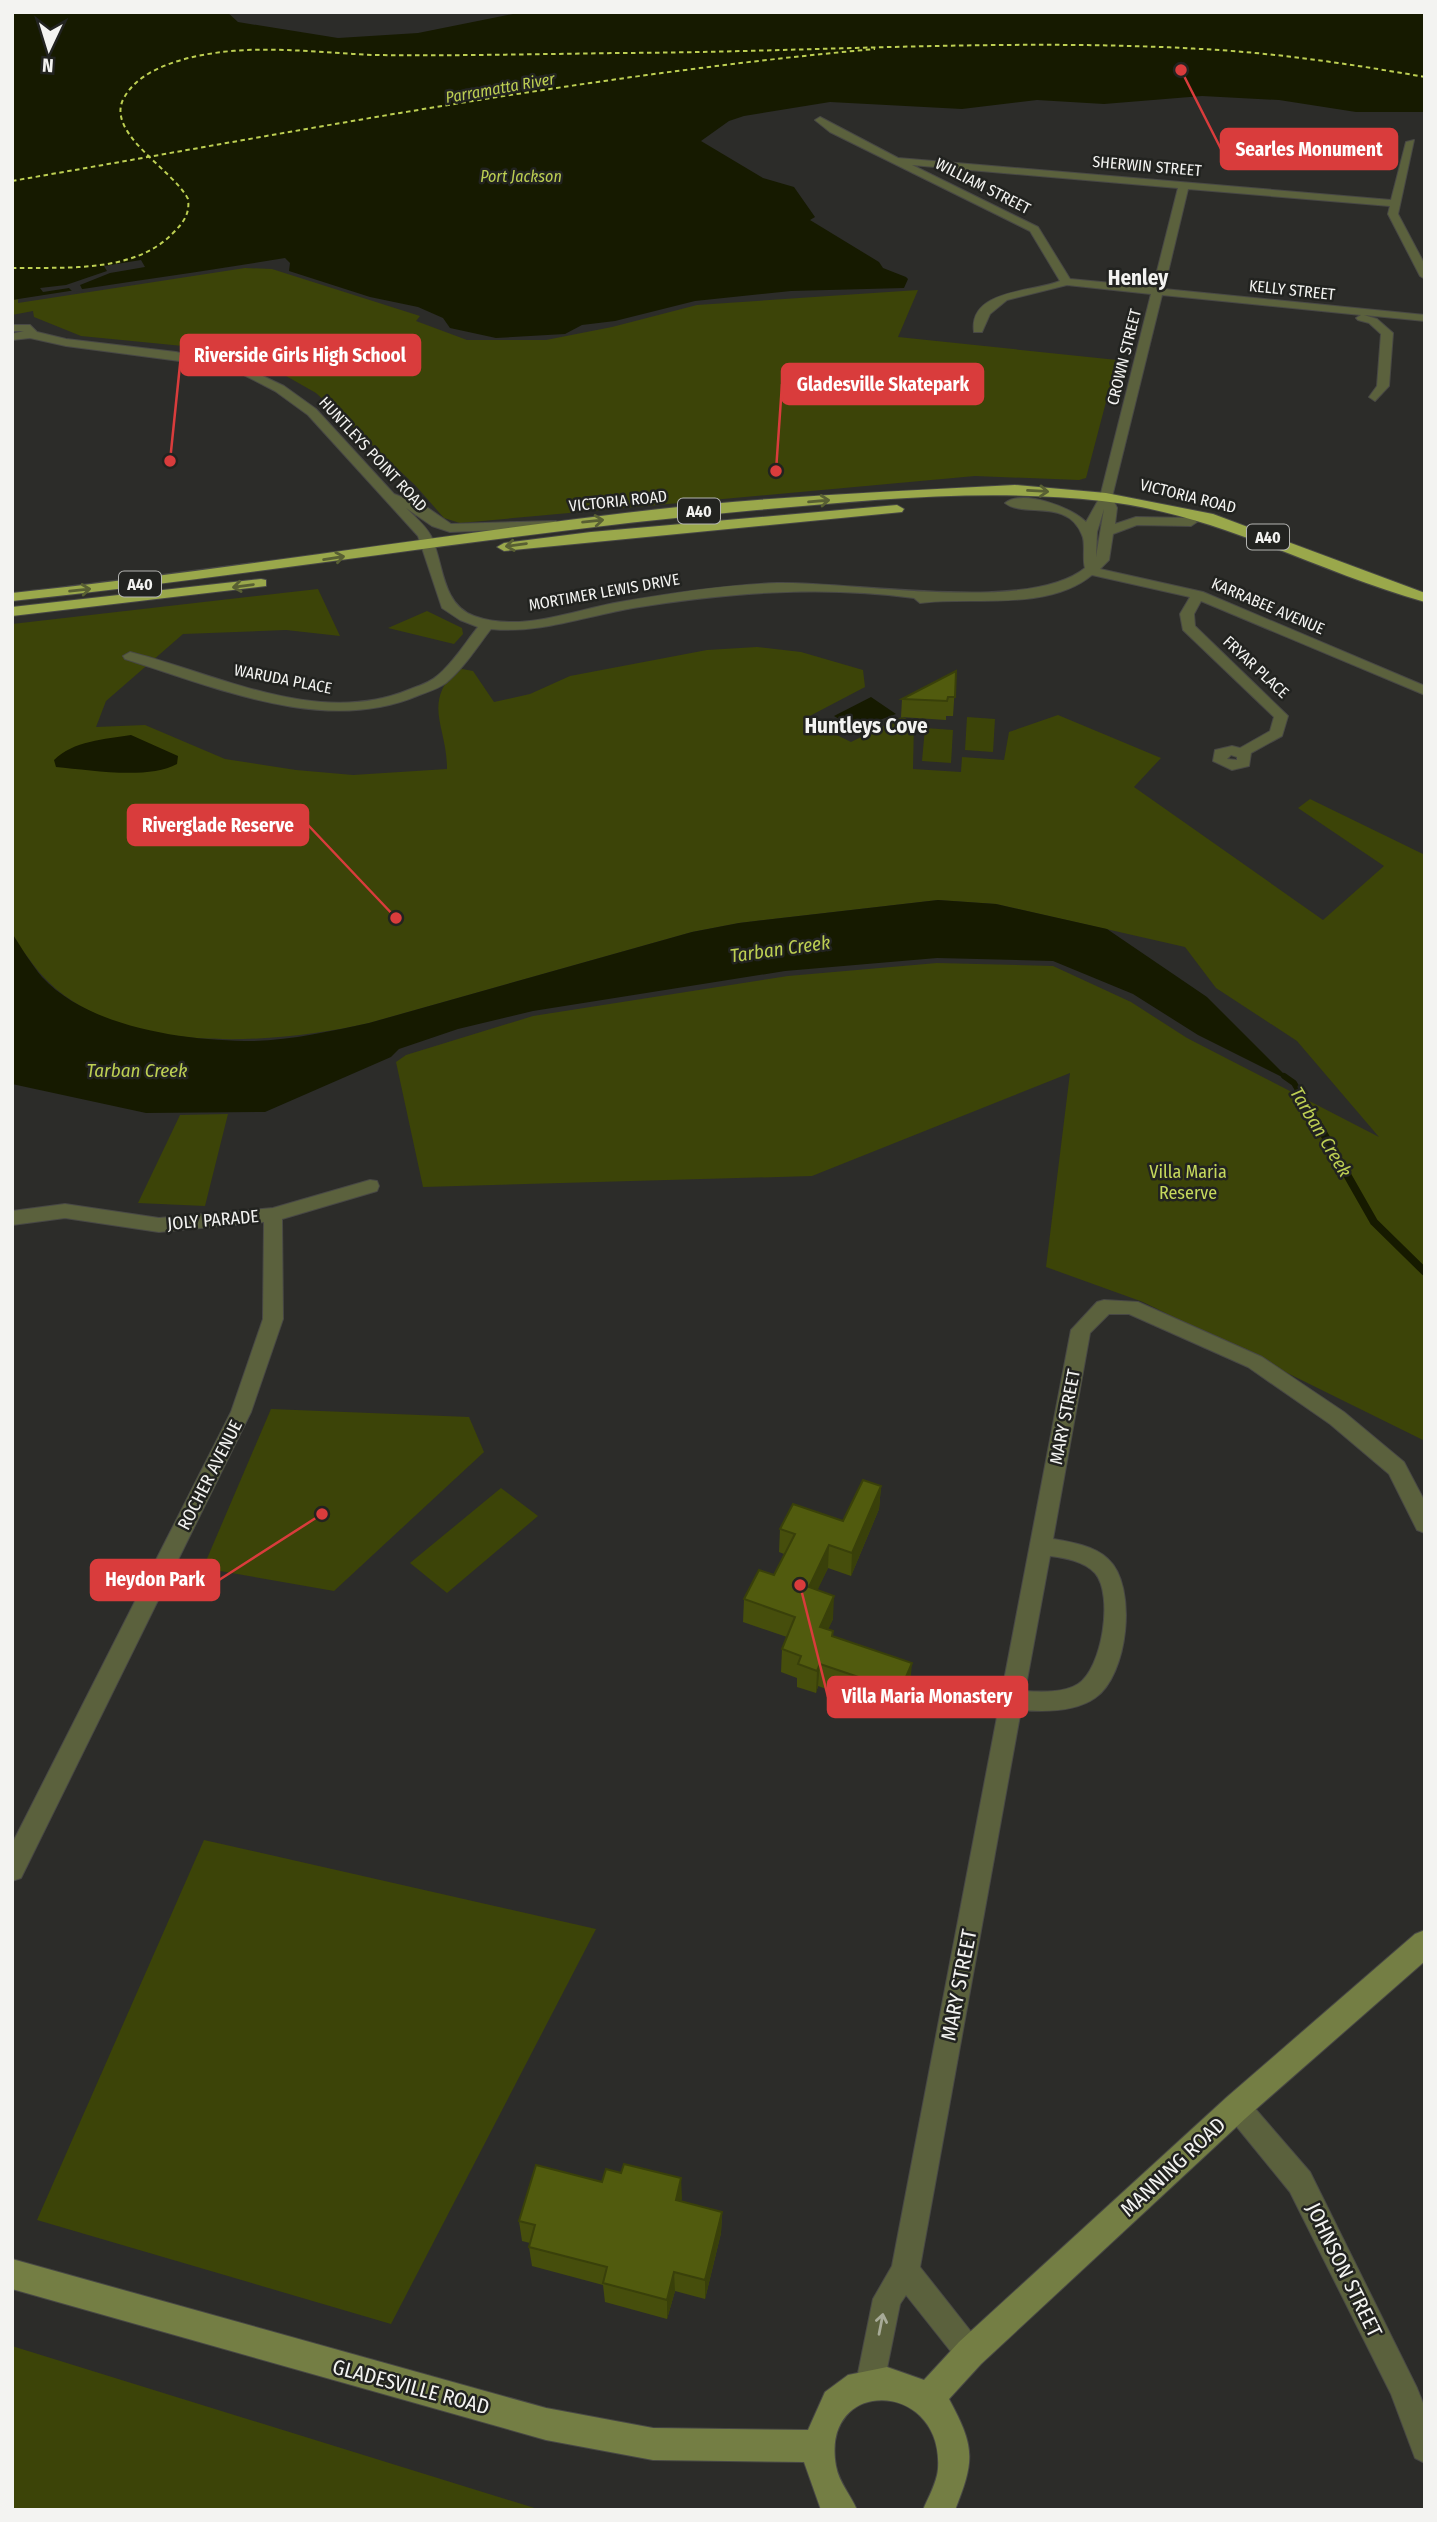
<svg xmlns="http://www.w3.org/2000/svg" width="1437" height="2522" font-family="'Fira Sans Condensed',sans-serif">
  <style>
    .green { fill: #3c4408 }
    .water { fill: #161a00 }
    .pier { fill: #2c2c29 }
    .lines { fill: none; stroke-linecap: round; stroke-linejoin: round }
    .stream-far1 { stroke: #161a00; stroke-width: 6 }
    .stream { stroke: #161a00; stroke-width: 8 }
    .ferry { stroke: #bdcf52; stroke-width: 2; stroke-dasharray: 4.5 3.5; stroke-linecap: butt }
    .street-casing { stroke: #484845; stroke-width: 2 }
    .secondary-casing { stroke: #484845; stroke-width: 2 }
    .highway-casing { stroke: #484845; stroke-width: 2 }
    .street { fill: #5b613d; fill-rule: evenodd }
    .secondary { fill: #747e44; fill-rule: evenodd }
    .highway { fill: #9aa84b; fill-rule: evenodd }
    .wall { fill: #464e0c }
    .shaded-wall { fill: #39400a }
    .building { fill: #515b0e; stroke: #39400a; stroke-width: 2 }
    .oneway { stroke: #585f33 }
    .oneway2 { stroke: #a7aa97 }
    .labels { text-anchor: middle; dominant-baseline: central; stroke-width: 5; stroke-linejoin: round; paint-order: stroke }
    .far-water-label { font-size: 16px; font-style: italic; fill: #bdcf52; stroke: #222320 }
    .far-street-label { font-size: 16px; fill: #f3f3f1; stroke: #222320 }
    .shield { fill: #222320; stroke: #b4b5b2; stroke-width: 2 }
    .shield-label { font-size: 16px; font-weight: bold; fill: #f3f3f1 }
    .park-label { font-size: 18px; fill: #c5d85c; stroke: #222320 }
    .street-label { font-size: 18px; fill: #f3f3f1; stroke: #222320 }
    .water-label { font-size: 19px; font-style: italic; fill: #bdcf52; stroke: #222320 }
    .far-district-label { font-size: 21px; font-weight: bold; fill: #f3f3f1; stroke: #222320 }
    .near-street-label { font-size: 21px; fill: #f3f3f1; stroke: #222320 }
    .leader { fill: none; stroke: #d93c3c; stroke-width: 2.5 }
    .callout-dot { fill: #d93c3c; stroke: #222320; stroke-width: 2.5 }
    .callout { fill: #d93c3c; stroke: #d93c3c; stroke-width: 2.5 }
    .callout-label { font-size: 19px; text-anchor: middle; font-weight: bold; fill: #fff }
  </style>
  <rect width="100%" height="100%" fill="#2c2c29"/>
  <g class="green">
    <polygon points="1292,128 1319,131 1312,148 1285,145"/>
    <polygon points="245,268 272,269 420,316 416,321 467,340 546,340 612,327 697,305 918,290 898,337 1117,360 1086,478 1079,480 975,476 460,523 444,518 415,485 316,393 244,352 81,336 34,317 33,311 12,315 12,300 18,299 18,303"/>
    <path d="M318 589 340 636 286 630 183 634 106 701 96 727 145 725 225 759 296 770 353 775 447 769C447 725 422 706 457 668L473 671 494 702 530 694 570 676 707 650 757 647 801 652 863 670 865 687 804 719 851 742 902 717 914 722 913 769 961 772 962 757 1004 760 1009 732 1058 715 1161 758 1134 787 1323 920 1384 866 1298 808 1310 799 1425 855V1441L1143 1302 1046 1267 1070 1073 812 1176 423 1187 396 1062 406 1055 533 1016 788 976 937 963 1053 966 1131 1002 1187 1038 1379 1137 1297 1041 1216 988 1185 947 996 904 938 900 739 923 692 932 369 1023C268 1046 101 1058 32 963 26 954 14 942 12 931 7 909 12 866 12 841 12 769 12 696 12 624Z"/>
    <polygon points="427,611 462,628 463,634 454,644 388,628"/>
    <polygon points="967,717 995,719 993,752 965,750"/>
    <polygon points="925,728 953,730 951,763 922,761"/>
    <polygon points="228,1114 205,1206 138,1203 180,1115"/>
    <polygon points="271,1409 469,1417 484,1452 334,1591 203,1568"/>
    <polygon points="501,1488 538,1516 447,1593 410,1563"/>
    <polygon points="204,1840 596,1929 391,2324 37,2220"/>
    <polygon points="12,2346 541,2510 12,2510"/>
  </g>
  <g class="water">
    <path d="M12 12H227L238 22 338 38 418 33 523 12H1425V112H1356L1279 100 1202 96 1104 104 1037 100 962 109 830 102 744 116 729 121 701 141 763 178 794 187 815 217 810 220 879 262 883 268 906 277 908 279 904 288 791 291 695 301 615 321 582 325 565 334 496 338 450 328 443 318 418 307 370 297 289 271 290 263 285 258C194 273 103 285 12 300Z"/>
    <polygon points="871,697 896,714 855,729 834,716"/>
    <path d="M131 735 178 756 177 764C148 780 90 770 56 767L54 760C73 741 105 739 131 735Z"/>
    <path d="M938 900 996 904 1107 929 1207 997 1292 1082 1198 1035 1133 994 1053 961 937 958 785 971 533 1011 458 1029 399 1049 391 1057 265 1112 146 1113 12 1084V933C21 947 31 964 42 977 89 1028 187 1041 253 1041 292 1040 332 1031 369 1023L692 932 739 923Z"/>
  </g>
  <polygon class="pier" points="141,260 145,267 110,273 80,285 83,291 73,292 69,288 43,292 40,288 66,285 107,271 104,266"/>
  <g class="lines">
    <polyline class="stream-far1" points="1284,1076 1294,1083 1318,1124"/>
    <polyline class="stream" points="1317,1122 1374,1222 1425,1272"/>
    <g class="ferry">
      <path d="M12 181C299 131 584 75 875 49"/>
      <path d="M12 268C64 267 135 274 174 232 184 222 190 213 188 199 173 169 102 132 125 96 143 66 190 56 222 52 272 46 323 53 374 55 456 56 539 54 621 53 814 52 1009 38 1202 49 1277 53 1351 64 1425 77"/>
    </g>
    <defs>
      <g id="street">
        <path d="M820 117 898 158 1391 200 1406 142 1414 140 1398 214 1425 265V279L1420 276 1388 214 1390 206 1188 189 1164 289 1425 315V321L1364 315 1377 319 1393 333 1389 386 1375 401 1369 397 1377 386 1381 334 1369 323 1358 320 1356 318 1361 315 1162 295 1112 497 1117 508 1115 524 1136 517 1191 518 1197 522 1191 526 1137 525 1113 534 1109 560 1100 569 1203 592 1425 686V695L1201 601 1194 614 1195 626 1288 716 1282 736 1251 753 1249 766 1232 770 1213 761 1215 750 1232 746 1240 748 1270 731 1274 717 1183 630 1180 614 1190 597 1092 575C1047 612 973 596 920 603L914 598C819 585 726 593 633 608 586 616 539 634 491 629 477 647 464 668 446 683 438 689 427 692 417 696 324 735 215 687 125 659L123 656 130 652C217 674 318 727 408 690 418 686 429 683 437 676 453 663 465 643 478 627L460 620 442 608 418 536 308 415 275 391 242 374 210 365 66 346 30 338 12 340V334L24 331H12V325H30L37 332 66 339 176 352 250 370 284 386 316 409 394 494 425 506 451 524 556 521V527L551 528 450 532 432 526 406 508C414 516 426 526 431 536 444 563 441 604 474 616 521 633 573 610 620 602 672 593 724 585 777 583 853 581 1028 614 1085 568 1082 558 1086 543 1082 535 1068 498 1024 518 1005 503 1023 489 1071 507 1086 522L1100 497 1151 294 1067 285 1007 300 990 314 982 332H974C968 289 1034 292 1060 281L1030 231 830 132 815 120ZM912 165 1178 188 1153 287 1070 279 1038 227ZM1104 509 1096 557 1097 532ZM1231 755 1237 757V760L1227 759Z"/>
        <polygon points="370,1180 377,1181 379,1186 377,1191 282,1219 283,1319 251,1412 21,1878 12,1881 12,1844 231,1412 263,1319 264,1222 159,1232 65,1218 12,1225 12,1211 65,1204 159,1218 273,1208"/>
        <path d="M1104 1300 1138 1302 1262 1357 1344 1412 1404 1462 1425 1502V1533L1417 1530 1389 1474 1330 1424 1248 1367 1129 1314H1109L1090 1333 1053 1539C1071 1542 1095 1546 1108 1559 1138 1586 1128 1676 1095 1698 1075 1712 1045 1712 1021 1710L920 2267 980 2343 984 2353 980 2363 970 2367 960 2363 906 2295 900 2304 884 2383 880 2393 870 2397 860 2393 856 2383 873 2299 892 2266 1071 1330 1097 1302ZM1050 1556C1065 1558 1084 1561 1095 1573 1114 1595 1102 1669 1078 1684 1064 1693 1041 1692 1025 1691Z"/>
        <polygon points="1237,2094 1246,2098 1310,2172 1417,2388 1425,2408 1425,2463 1415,2458 1391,2394 1290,2192 1228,2116 1224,2107 1228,2098"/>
      </g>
      <path id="secondary" d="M1425 1930V1961L1247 2117 981 2364 949 2399C975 2447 975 2460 955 2510H923C928 2498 937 2482 938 2469 944 2380 820 2376 836 2466 839 2483 851 2495 857 2510H821L804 2462 653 2460 546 2440 12 2289V2259L546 2408 653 2428 808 2430 825 2392 848 2375 887 2367 924 2380 959 2342 1227 2097 1415 1934Z"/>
      <g id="highway">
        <path d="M1015 485 1106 493 1213 514 1425 593V602C1314 571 1219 514 1102 501 987 488 872 500 757 510 508 532 261 575 12 601V593C217 571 421 538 625 513 754 497 885 492 1015 485Z"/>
        <polygon points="897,505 904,509 902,512 504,551 497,547 504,543 591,532"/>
        <polygon points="261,579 266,580 266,586 12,616 12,607"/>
      </g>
    </defs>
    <use href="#street" class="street-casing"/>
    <use href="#secondary" class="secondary-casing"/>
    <use href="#highway" class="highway-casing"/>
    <use href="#street" class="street"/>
    <use href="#secondary" class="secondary"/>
    <use href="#highway" class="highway"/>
  </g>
  <g class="wall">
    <polygon points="956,671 953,716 946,716 946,720 901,717 902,699"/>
    <polygon points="881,1486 879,1509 851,1576 828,1568 817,1590 833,1619 828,1629 833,1631 833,1636 910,1685 898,1714 818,1686 816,1693 797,1687 797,1678 781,1672 782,1649 787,1637 743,1622 744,1599 774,1575 784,1554 779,1552 780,1529 843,1521"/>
    <polygon points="681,2178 681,2202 722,2212 721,2233 705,2299 675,2291 667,2319 605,2302 603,2285 532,2266 529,2247 530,2243 522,2241 519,2221 602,2182"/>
  </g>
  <g class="shaded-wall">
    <polygon points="881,1486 879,1509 851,1576 852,1553"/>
    <polygon points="829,1545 828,1568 808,1610 809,1587"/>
    <polygon points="834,1596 833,1619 818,1650 820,1627"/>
    <polygon points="912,1663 910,1685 898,1714 900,1691"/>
    <polygon points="820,1664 818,1686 816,1693 817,1671"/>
    <polygon points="681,2178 682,2199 677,2221 676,2200"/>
    <polygon points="722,2212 721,2233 705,2299 705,2280"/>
    <polygon points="674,2272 675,2291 667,2319 667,2300"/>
  </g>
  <g class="building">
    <polygon points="956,671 955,697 948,697 947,701 902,699"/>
    <polygon points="863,1480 881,1486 852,1553 829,1545 809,1587 834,1596 820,1627 833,1631 832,1636 912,1663 900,1691 820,1664 817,1671 798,1664 801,1656 782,1649 795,1617 744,1599 759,1570 774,1575 795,1534 780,1529 793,1504 843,1521"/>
    <polygon points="624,2164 681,2178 676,2200 722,2212 705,2280 674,2272 667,2300 603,2283 607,2267 529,2247 535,2225 519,2221 536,2165 602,2182 606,2169 621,2173"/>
  </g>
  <defs><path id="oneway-shaft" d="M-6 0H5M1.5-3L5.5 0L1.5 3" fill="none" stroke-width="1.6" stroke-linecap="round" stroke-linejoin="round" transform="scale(1.75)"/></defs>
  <g class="oneway">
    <use href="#oneway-shaft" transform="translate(1038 491) rotate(3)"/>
    <use href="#oneway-shaft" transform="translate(819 501) rotate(-5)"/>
    <use href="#oneway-shaft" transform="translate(593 521) rotate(-6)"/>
    <use href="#oneway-shaft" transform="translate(516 545) rotate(172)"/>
    <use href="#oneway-shaft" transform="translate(334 558) rotate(-9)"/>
    <use href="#oneway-shaft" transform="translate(243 586) rotate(172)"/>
    <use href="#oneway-shaft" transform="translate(80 590) rotate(-6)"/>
  </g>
  <use class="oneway2" href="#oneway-shaft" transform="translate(881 2324) rotate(-79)"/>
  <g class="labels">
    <g class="far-water-label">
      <text transform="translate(500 88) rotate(-10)">Parramatta River</text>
      <text x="521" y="176">Port Jackson</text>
    </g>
    <g class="far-street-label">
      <text transform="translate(1147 166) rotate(5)">SHERWIN STREET</text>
      <text transform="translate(983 186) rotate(27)">WILLIAM STREET</text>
      <text transform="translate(1292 290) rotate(6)">KELLY STREET</text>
      <text transform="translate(1124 357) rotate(-76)">CROWN STREET</text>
      <text transform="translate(373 454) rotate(47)">HUNTLEYS POINT ROAD</text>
      <text transform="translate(1188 496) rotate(14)">VICTORIA ROAD</text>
      <text transform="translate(618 501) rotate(-6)">VICTORIA ROAD</text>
      <text transform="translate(604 592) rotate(-10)">MORTIMER LEWIS DRIVE</text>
      <text transform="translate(1268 606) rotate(23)">KARRABEE AVENUE</text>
      <text transform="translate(1256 667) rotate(43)">FRYAR PLACE</text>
      <text transform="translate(283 679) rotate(11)">WARUDA PLACE</text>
    </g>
    <g class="shield">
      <rect x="678" y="498.5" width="42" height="25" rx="5"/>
      <rect x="1247" y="524.5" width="42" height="25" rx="5"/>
      <rect x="119" y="571.5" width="42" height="25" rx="5"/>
    </g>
    <g class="shield-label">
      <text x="699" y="511">A40</text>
      <text x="1268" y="537">A40</text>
      <text x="140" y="584">A40</text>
    </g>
    <g class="park-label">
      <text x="1188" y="1172">Villa Maria<tspan x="1188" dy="21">Reserve</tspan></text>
    </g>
    <g class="street-label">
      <text transform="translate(213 1220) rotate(-5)">JOLY PARADE</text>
      <text transform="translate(1065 1417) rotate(-79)">MARY STREET</text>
      <text transform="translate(210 1475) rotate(-63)">ROCHER AVENUE</text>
    </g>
    <g class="water-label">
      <text transform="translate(780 949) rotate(-8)">Tarban Creek</text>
      <text x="137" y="1070">Tarban Creek</text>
      <text transform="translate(1321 1132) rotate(59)">Tarban Creek</text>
    </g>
    <g class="far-district-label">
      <text x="1138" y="278">Henley</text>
      <text x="866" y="726">Huntleys Cove</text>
    </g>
    <g class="near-street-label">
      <text transform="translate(959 1985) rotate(-79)">MARY STREET</text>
      <text transform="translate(1173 2167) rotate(-43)">MANNING ROAD</text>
      <text transform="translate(1344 2270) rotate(64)">JOHNSON STREET</text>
      <text transform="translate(411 2387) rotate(15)">GLADESVILLE ROAD</text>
    </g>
  </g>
  <path class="leader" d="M1181 70L1221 149M170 461L181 355M776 471L782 384M396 918L308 825M322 1514L219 1580M800 1585L828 1697"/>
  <g class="callout-dot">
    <circle cx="1181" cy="70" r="7"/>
    <circle cx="170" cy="461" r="7"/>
    <circle cx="776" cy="471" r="7"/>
    <circle cx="396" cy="918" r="7"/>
    <circle cx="322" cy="1514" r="7"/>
    <circle cx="800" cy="1585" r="7"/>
  </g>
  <g class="callout">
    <rect x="1221" y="129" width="176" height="40" rx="7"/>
    <rect x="181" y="335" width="239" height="40" rx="7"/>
    <rect x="782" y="364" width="201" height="40" rx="7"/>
    <rect x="128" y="805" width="180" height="40" rx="7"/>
    <rect x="91" y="1560" width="128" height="40" rx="7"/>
    <rect x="828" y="1677" width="199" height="40" rx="7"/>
  </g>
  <g class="callout-label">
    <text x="1309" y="156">Searles Monument</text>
    <text x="300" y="362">Riverside Girls High School</text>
    <text x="883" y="391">Gladesville Skatepark</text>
    <text x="218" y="832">Riverglade Reserve</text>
    <text x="155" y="1586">Heydon Park</text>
    <text x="927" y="1703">Villa Maria Monastery</text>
  </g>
  <rect width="1437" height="2522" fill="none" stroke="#f3f3f1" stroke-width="28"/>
  <g transform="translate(49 49) rotate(184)" stroke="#222320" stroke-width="5" paint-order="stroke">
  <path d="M0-5L12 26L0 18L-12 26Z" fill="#f3f3f1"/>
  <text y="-10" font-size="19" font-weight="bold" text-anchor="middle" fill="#f3f3f1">N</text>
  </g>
</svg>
